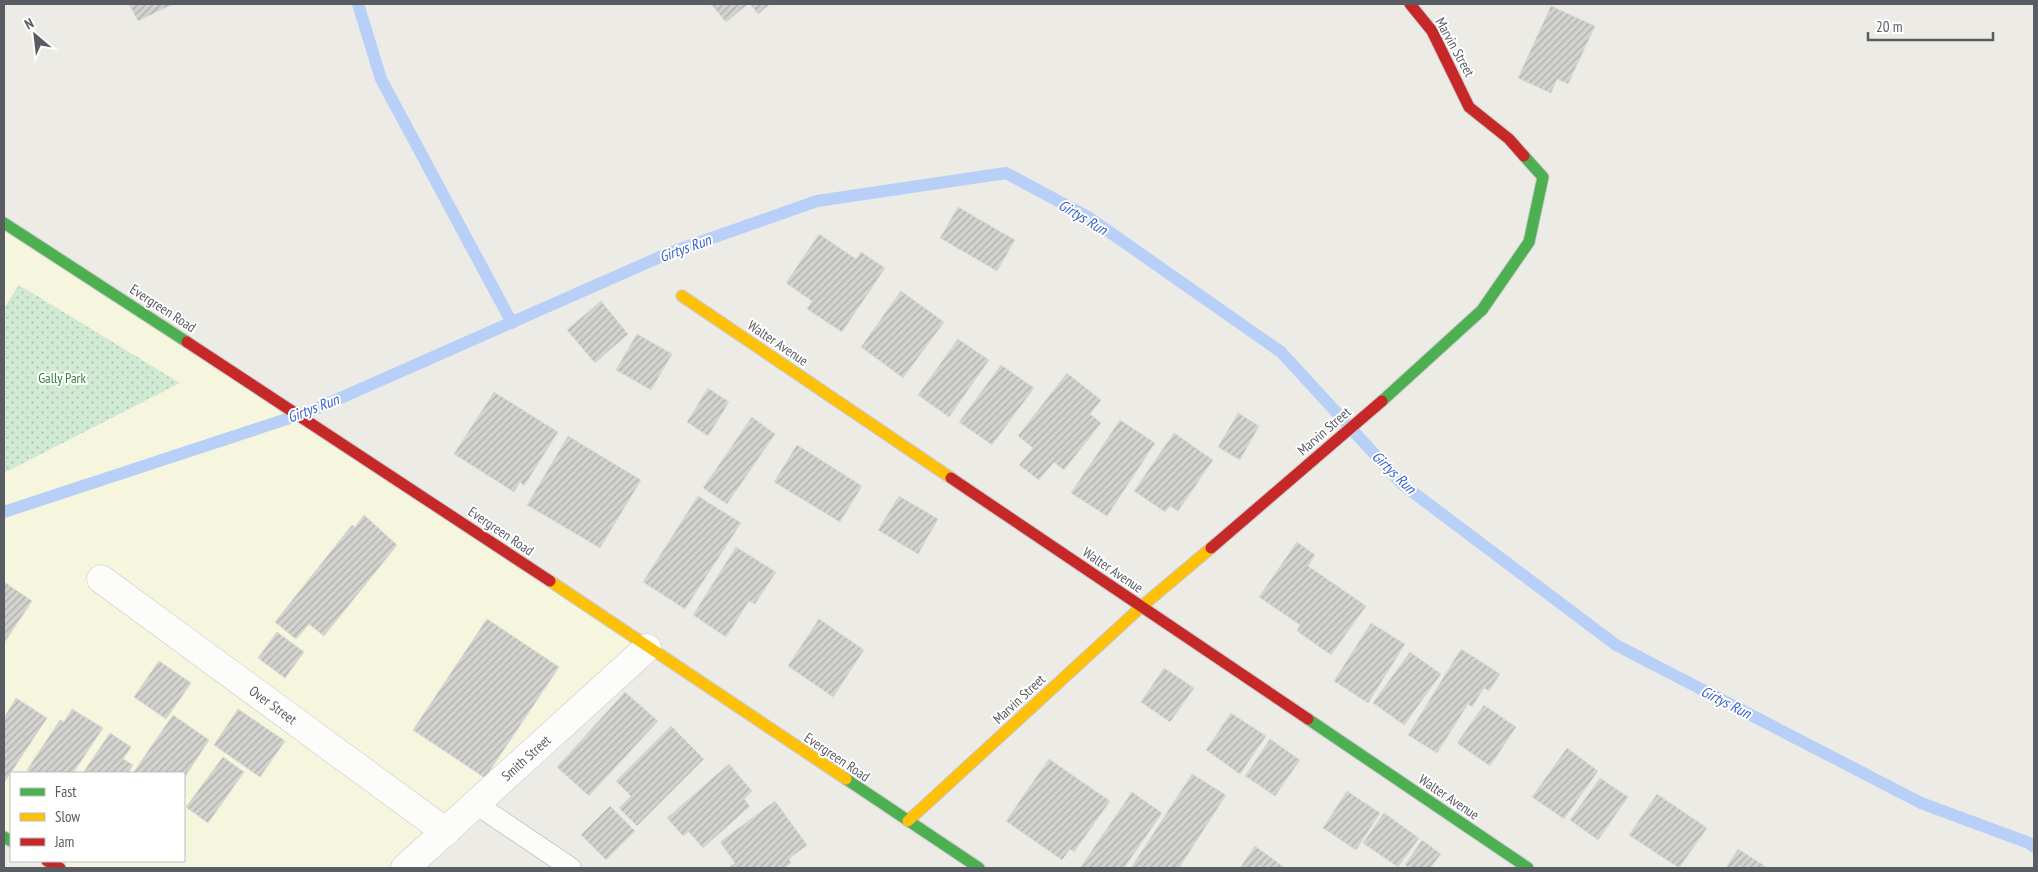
<svg xmlns="http://www.w3.org/2000/svg" width="2038" height="872" font-family="'PT Sans Narrow',sans-serif">
  <style>
    .commercial { fill: #f6f5dd }
    .park { fill: url(#park-dots) }
    .lines { fill: none; stroke-linecap: round; stroke-linejoin: round }
    .stream { stroke: #b8cff7; stroke-width: 12 }
    .building { fill: url(#building-hatch); stroke: #dbdad4 }
    .lane-casing { stroke: #c9c9c9; stroke-width: 22 }
    .street-casing { stroke: #c9c9c9; stroke-width: 29 }
    .fast-casing { stroke: #c9c8c8; stroke-width: 13 }
    .slow-casing { stroke: #c9c8c8; stroke-width: 13 }
    .jam-casing { stroke: #c9c8c8; stroke-width: 13 }
    .lane { stroke: #fcfcfb; stroke-width: 20 }
    .street { stroke: #fcfcfb; stroke-width: 28 }
    .fast { stroke: #4caf50; stroke-width: 11 }
    .slow { stroke: #ffc107; stroke-width: 11 }
    .jam { stroke: #c62828; stroke-width: 11 }
    .labels { text-anchor: middle; dominant-baseline: central; stroke-width: 4; stroke-linejoin: round; paint-order: stroke }
    .street-label { font-size: 14px; fill: #5a5c64; stroke: #fff }
    .park-label { font-size: 14px; fill: #2b8241; stroke: #fff }
    .water-label { font-size: 15px; font-style: italic; fill: #3863ce; stroke: #fff }
  </style>
  <defs>
    <pattern id="park-dots" width="8" height="8" patternUnits="userSpaceOnUse" patternTransform="scale(1.25)"><rect width="8" height="8" fill="#d1ead3"/><path d="M2 2h.1M6 6h.1" fill="none" stroke="#adc1af" stroke-width="1.8" stroke-linecap="round"/></pattern>
    <pattern id="building-hatch" width="6" height="6" patternUnits="userSpaceOnUse" patternTransform="scale(1.25)"><rect width="6" height="6" fill="#d2d2ce"/><path d="M-1 1l2-2M0 6l6-6M5 7l2-2" fill="none" stroke="#adaeab"/></pattern>
  </defs>
  <rect width="100%" height="100%" fill="#ecebe5"/>
  <polygon class="commercial" points="4,223 647,648 405,868 60,868 47,861 184,861 184,773 11,773 11,841 4,837"/>
  <polygon class="park" points="19,285 180,383 4,473 4,308"/>
  <g class="lines">
    <g class="stream">
      <polyline points="358,4 381,79 512,323"/>
      <polyline points="4,512 311,411 669,253 817,201 1006,173 1088,217 1281,352 1402,484 1616,645 1921,803 2029,843 2034,847"/>
    </g>
  </g>
  <g class="building">
    <polygon points="129,4 173,4 138,21"/>
    <polygon points="711,4 748,4 726,22"/>
    <polygon points="750,4 770,4 758,14"/>
    <polygon points="1551,6 1595,26 1568,84 1557,79 1551,93 1518,78"/>
    <polygon points="958,207 1015,240 997,271 940,238"/>
    <polygon points="819,234 856,259 861,252 885,268 842,332 807,309 812,301 786,283"/>
    <polygon points="901,291 944,322 903,378 861,347"/>
    <polygon points="601,301 628,334 595,363 567,330"/>
    <polygon points="637,334 672,354 651,390 616,370"/>
    <polygon points="958,339 989,360 949,417 918,395"/>
    <polygon points="1001,365 1034,388 992,445 959,422"/>
    <polygon points="1067,373 1101,400 1090,414 1101,423 1064,470 1054,462 1039,480 1019,465 1033,448 1018,436"/>
    <polygon points="708,388 729,402 708,436 687,422"/>
    <polygon points="494,392 558,432 524,486 520,482 514,492 454,454"/>
    <polygon points="1238,413 1259,426 1240,460 1218,447"/>
    <polygon points="752,417 775,434 727,504 703,488"/>
    <polygon points="1120,420 1155,443 1107,516 1071,493"/>
    <polygon points="1174,433 1213,460 1178,511 1170,506 1165,512 1134,491"/>
    <polygon points="568,436 641,480 600,548 527,505"/>
    <polygon points="797,445 862,486 840,522 774,482"/>
    <polygon points="698,496 741,523 685,609 643,582"/>
    <polygon points="899,496 938,519 918,554 878,530"/>
    <polygon points="364,515 397,545 324,636 309,624 296,639 275,622 352,525 355,527"/>
    <polygon points="1297,542 1315,555 1308,566 1366,606 1331,655 1297,631 1300,625 1259,597"/>
    <polygon points="736,547 776,572 755,604 749,601 726,637 693,615"/>
    <polygon points="4,582 32,601 4,643"/>
    <polygon points="487,619 559,667 485,778 413,730"/>
    <polygon points="819,619 864,650 833,697 788,666"/>
    <polygon points="1371,623 1405,644 1368,703 1334,681"/>
    <polygon points="277,632 304,652 285,678 258,658"/>
    <polygon points="1461,649 1500,674 1489,691 1484,688 1472,707 1468,704 1437,753 1408,735"/>
    <polygon points="1410,652 1441,674 1404,725 1373,703"/>
    <polygon points="159,661 191,683 166,719 134,697"/>
    <polygon points="1164,668 1194,688 1170,722 1141,702"/>
    <polygon points="625,692 658,721 589,796 557,767"/>
    <polygon points="16,698 47,718 4,783 4,718"/>
    <polygon points="1484,705 1516,727 1490,766 1457,743"/>
    <polygon points="72,709 103,728 73,773 32,773 27,770 60,720 64,722"/>
    <polygon points="238,709 285,741 260,777 214,745"/>
    <polygon points="1231,713 1266,736 1240,774 1206,750"/>
    <polygon points="173,715 209,740 184,778 184,773 133,773"/>
    <polygon points="671,726 704,759 637,826 619,808 631,796 616,781"/>
    <polygon points="110,733 131,747 123,759 133,765 128,773 83,773"/>
    <polygon points="1270,739 1300,760 1275,796 1245,776"/>
    <polygon points="1567,748 1598,771 1564,819 1532,797"/>
    <polygon points="223,757 244,772 208,823 186,807"/>
    <polygon points="1049,759 1110,801 1074,852 1070,849 1062,860 1006,821"/>
    <polygon points="729,764 752,791 744,799 750,806 703,848 689,832 683,836 667,818"/>
    <polygon points="1192,774 1226,795 1179,868 1131,868"/>
    <polygon points="1600,778 1628,797 1598,840 1570,820"/>
    <polygon points="1347,791 1380,813 1356,850 1323,828"/>
    <polygon points="1132,792 1162,813 1124,868 1080,868"/>
    <polygon points="1657,794 1707,828 1679,868 1629,835"/>
    <polygon points="775,801 807,845 789,859 791,863 783,868 728,868 735,863 720,842"/>
    <polygon points="610,806 635,831 606,860 581,835"/>
    <polygon points="1384,813 1419,838 1398,867 1363,843"/>
    <polygon points="1422,840 1441,854 1430,868 1410,868 1405,865"/>
    <polygon points="1255,846 1285,868 1240,868"/>
    <polygon points="1738,849 1768,868 1726,868"/>
  </g>
  <g class="lines">
    <defs>
      <polyline id="lane" points="476,804 571,868"/>
      <g id="street">
        <polyline points="101,579 446,832"/>
        <polyline points="405,868 647,648"/>
      </g>
      <g id="fast">
        <polyline points="4,223 187,342"/>
        <polyline points="1382,401 1482,310 1529,242 1543,177 1524,156"/>
        <polyline points="1308,719 1528,868"/>
        <polyline points="846,779 979,868"/>
        <polyline points="4,837 11,841"/>
      </g>
      <g id="slow">
        <polyline points="682,296 951,478"/>
        <polyline points="550,581 846,779"/>
        <polyline points="908,821 1141,607 1211,548"/>
      </g>
      <g id="jam">
        <polyline points="1410,4 1432,31 1469,107 1509,139 1524,156"/>
        <polyline points="187,342 550,581"/>
        <polyline points="951,478 1308,719"/>
        <polyline points="1211,548 1382,401"/>
        <polyline points="47,861 60,868"/>
      </g>
    </defs>
    <use href="#lane" class="lane-casing"/>
    <use href="#street" class="street-casing"/>
    <use href="#fast" class="fast-casing"/>
    <use href="#slow" class="slow-casing"/>
    <use href="#jam" class="jam-casing"/>
    <use href="#lane" class="lane"/>
    <use href="#street" class="street"/>
    <use href="#fast" class="fast"/>
    <use href="#slow" class="slow"/>
    <use href="#jam" class="jam"/>
  </g>
  <g class="labels">
    <g class="street-label">
      <text transform="translate(1455 47) rotate(61)">Marvin Street</text>
      <text transform="translate(163 308) rotate(33)">Evergreen Road</text>
      <text transform="translate(778 343) rotate(34)">Walter Avenue</text>
      <text transform="translate(1324 431) rotate(-41)">Marvin Street</text>
      <text transform="translate(501 531) rotate(34)">Evergreen Road</text>
      <text transform="translate(1113 570) rotate(34)">Walter Avenue</text>
      <text transform="translate(1019 699) rotate(-43)">Marvin Street</text>
      <text transform="translate(273 705) rotate(36)">Over Street</text>
      <text transform="translate(837 757) rotate(34)">Evergreen Road</text>
      <text transform="translate(526 758) rotate(-42)">Smith Street</text>
      <text transform="translate(1449 797) rotate(34)">Walter Avenue</text>
    </g>
    <g class="park-label">
      <text x="62" y="378">Gally Park</text>
    </g>
    <g class="water-label">
      <text transform="translate(1083 217) rotate(31)">Girtys Run</text>
      <text transform="translate(685 248) rotate(-20)">Girtys Run</text>
      <text transform="translate(313 408) rotate(-21)">Girtys Run</text>
      <text transform="translate(1394 472) rotate(44)">Girtys Run</text>
      <text transform="translate(1726 702) rotate(27)">Girtys Run</text>
    </g>
  </g>
  <rect width="2038" height="872" fill="none" stroke="#5a5c64" stroke-width="10"/>
  <rect x="10" y="772" width="175" height="90" fill="#ffffff" stroke="#bdbec1"/>
  <rect x="20" y="788" width="25" height="8" fill="#4caf50" stroke="#bdbec1"/>
  <text x="55" y="797" font-size="15" fill="#5a5c64">Fast</text>
  <rect x="20" y="813" width="25" height="8" fill="#ffc107" stroke="#bdbec1"/>
  <text x="55" y="822" font-size="15" fill="#5a5c64">Slow</text>
  <rect x="20" y="838" width="25" height="8" fill="#c62828" stroke="#bdbec1"/>
  <text x="55" y="847" font-size="15" fill="#5a5c64">Jam</text>
  <g transform="translate(35 35) rotate(332)" stroke="#ffffff" stroke-width="4" paint-order="stroke">
  <path d="M0-4L9 19L0 12L-9 19Z" fill="#5a5c64"/>
  <text y="-8" font-size="14" font-weight="bold" text-anchor="middle" fill="#5a5c64">N</text>
  </g>
  <path d="M1868 32v8h125v-8" fill="none" stroke="#5a5c64" stroke-width="2.5"/>
  <text x="1876" y="32" font-size="15" fill="#5a5c64" stroke="#ffffff" stroke-width="4" paint-order="stroke">20 m</text>
</svg>
